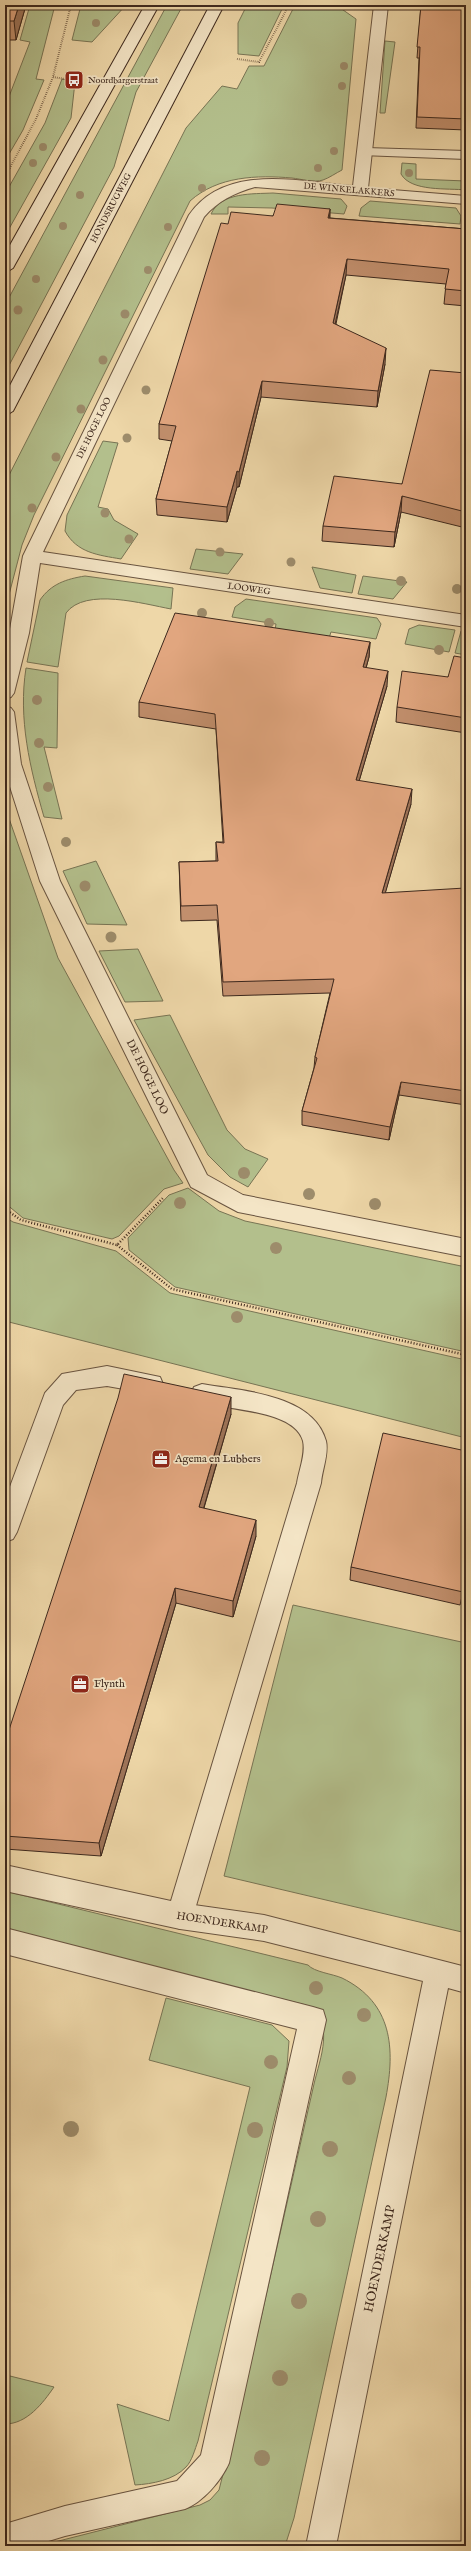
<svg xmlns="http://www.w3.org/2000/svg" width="471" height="2551" font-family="'IM FELL English',serif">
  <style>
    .green { fill: #b3bf8c; stroke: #787454 }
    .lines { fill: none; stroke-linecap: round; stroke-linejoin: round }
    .lane-casing { stroke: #695440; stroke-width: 2 }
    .street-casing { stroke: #695440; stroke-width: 2 }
    .secondary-casing { stroke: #3d281d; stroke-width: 2 }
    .path-far1 { stroke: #3d281d; stroke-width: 2; stroke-dasharray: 0.5 1.5; stroke-linecap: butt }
    .path { stroke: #3d281d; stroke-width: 2.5; stroke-dasharray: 1 2; stroke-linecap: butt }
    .lane { fill: #f4e5c6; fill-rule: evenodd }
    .street { fill: #f4e5c6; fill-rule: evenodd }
    .secondary { fill: #f4e5c6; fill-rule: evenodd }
    .tree { fill: #9d8c6b }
    .wall { fill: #c28f6d; stroke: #3d281d }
    .shaded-wall { fill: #9e7459; stroke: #3d281d }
    .building { fill: #e1a67f; stroke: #3d281d }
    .labels { text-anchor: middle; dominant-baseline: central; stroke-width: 3.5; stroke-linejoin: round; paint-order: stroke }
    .far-poi-label { font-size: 9px; fill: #3d281d; stroke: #f4e5c6; text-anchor: start }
    .far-street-label { font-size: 9px; fill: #3d281d; stroke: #f4e5c6 }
    .street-label { font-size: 11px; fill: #3d281d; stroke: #f4e5c6 }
    .poi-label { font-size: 11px; fill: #3d281d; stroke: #f4e5c6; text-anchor: start }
    .near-street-label { font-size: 13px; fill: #3d281d; stroke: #f4e5c6 }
  </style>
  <rect width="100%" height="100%" fill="#eed7a8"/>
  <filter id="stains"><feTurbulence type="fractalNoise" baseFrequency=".005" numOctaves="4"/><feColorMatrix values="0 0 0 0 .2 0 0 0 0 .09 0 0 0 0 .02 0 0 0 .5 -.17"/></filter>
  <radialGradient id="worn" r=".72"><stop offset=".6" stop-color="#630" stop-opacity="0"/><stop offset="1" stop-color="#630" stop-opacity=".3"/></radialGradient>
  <g class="green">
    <polygon points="30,5 55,5 36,79 44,80 23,130 5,161 5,107 30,42 20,40"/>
    <polygon points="81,5 126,5 92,42 72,40"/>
    <polygon points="167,5 183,5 136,92 114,167 5,373 5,305"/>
    <polygon points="247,5 284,5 259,56 238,54 238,23"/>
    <path d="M295 5H336L356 19 342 170C336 173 329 178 323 180 314 183 301 179 292 178 257 175 218 176 190 201L34 515 22 545 5 610V483L186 128 222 86 237 89 249 66H264Z"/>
    <polygon points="385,41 395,42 385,113 380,113"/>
    <polygon points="62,79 75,82 71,118 5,236 5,194 45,123"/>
    <path d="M402 163 416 164V179L466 181V190C448 188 411 192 401 174Z"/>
    <path d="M273 193 341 199 347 206 344 214 272 208 228 207V214H211C221 192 253 194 273 193Z"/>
    <polygon points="370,201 456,208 461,216 460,224 359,216 361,208"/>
    <path d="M103 441 118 443 98 507 108 509 114 520 138 534 121 559C98 555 77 553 65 531L67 515Z"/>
    <polygon points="196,549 243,554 228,574 190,569"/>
    <polygon points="312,567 356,575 352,593 320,588"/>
    <path d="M85 576 173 588 171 609C144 604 85 587 66 613L58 667 27 662 40 600C51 584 66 579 85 576Z"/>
    <polygon points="363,576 407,582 393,599 358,594"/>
    <polygon points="246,599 377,618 381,624 376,639 331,632 329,638 275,630 276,624 232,617 235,607"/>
    <polygon points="419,625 455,630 449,652 405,644 409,629"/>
    <polygon points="461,631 466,632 466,655 455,653"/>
    <path d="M26 668 58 673 57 748 44 747 62 819 44 817C30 768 18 719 26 668Z"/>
    <polygon points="5,807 58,958 174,1170 183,1183 164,1189 119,1236 112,1239 23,1218 5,1203"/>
    <polygon points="96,861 127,925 87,924 63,871"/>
    <polygon points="138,949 163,1001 125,1002 99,951"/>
    <polygon points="170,1015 227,1130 245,1149 268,1159 248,1187 230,1177 208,1155 134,1020"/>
    <polygon points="188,1188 219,1211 245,1221 466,1267 466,1352 175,1287 129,1250 128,1238 169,1195"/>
    <polygon points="5,1217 13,1222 116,1251 170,1293 466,1360 466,1438 5,1321"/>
    <polygon points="293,1605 466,1643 466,1933 224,1876"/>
    <path d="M5 1891 308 1965C314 1972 333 1974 342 1978 393 2003 395 2049 386 2097L294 2518 285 2546H39L200 2505 210 2500 219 2490 248 2375 314 2084C320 2058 336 2022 306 2005L5 1930Z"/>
    <path d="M166 1998 272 2025 289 2041 287 2067 198 2441C195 2449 192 2461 186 2467 174 2480 152 2484 135 2485L117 2404 169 2421 250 2087 149 2060Z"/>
    <path d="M6 2375 54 2387C43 2403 27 2424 5 2424Z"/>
  </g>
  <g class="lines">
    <defs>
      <g id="lane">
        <polygon points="366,148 466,151 466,159 361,155 359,152"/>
        <polygon points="107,1366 160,1377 163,1384 160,1391 152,1394 107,1386 76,1390 63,1405 17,1532 13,1539 5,1542 5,1500 45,1393 62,1374"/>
        <path d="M202 1384C242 1391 313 1394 326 1441 329 1454 322 1470 321 1483L193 1916 189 1925 180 1929 5 1891V1865L171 1901 297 1483C299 1470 306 1454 303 1441 294 1408 220 1410 194 1401L191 1394 194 1387Z"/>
        <path d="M5 1928 313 2007 323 2010 326 2020 229 2463C221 2481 203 2502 185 2509L65 2536 32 2546H5V2524L65 2506 177 2481 201 2455 297 2029 5 1954Z"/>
      </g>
      <g id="street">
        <path d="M374 5H388L368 188 466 196V204L255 187C234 193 218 201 204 217L43 552 466 615V627L40 563 29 633 14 693 11 697 5 699V657L23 556 189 215C226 162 300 182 353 186Z"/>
        <polygon points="5,706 11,708 14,712 21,764 60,881 207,1175 243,1195 466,1239 466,1257 238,1212 191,1187 40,881 5,771"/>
        <polygon points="180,1903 264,1915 466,1967 466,1993 448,1988 336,2546 306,2546 423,1981 264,1941 180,1929 171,1925 167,1916 171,1907"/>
      </g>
      <g id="secondary">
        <polygon points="145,5 159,5 13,268 5,273 5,254"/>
        <polygon points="210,5 224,5 13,411 5,416 5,395"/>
      </g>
    </defs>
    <use href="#lane" class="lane-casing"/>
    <use href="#street" class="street-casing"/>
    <use href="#secondary" class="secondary-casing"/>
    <g class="path-far1">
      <polyline points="237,59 259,62 289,5"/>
      <polyline points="53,77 71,80"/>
      <polyline points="5,177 36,119 53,77 71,5"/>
    </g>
    <g class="path">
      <polyline points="5,1209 21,1220 117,1245 164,1197"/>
      <polyline points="117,1245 172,1289 466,1355"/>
    </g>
    <use href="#lane" class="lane"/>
    <use href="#street" class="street"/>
    <use href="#secondary" class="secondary"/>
  </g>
  <g class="tree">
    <circle cx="96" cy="23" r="4"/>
    <circle cx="344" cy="66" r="4"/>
    <circle cx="342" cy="86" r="4"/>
    <circle cx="43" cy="147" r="4"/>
    <circle cx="334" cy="151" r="4"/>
    <circle cx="33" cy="163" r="4"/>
    <circle cx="318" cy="168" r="4"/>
    <circle cx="409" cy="173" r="4"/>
    <circle cx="202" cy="188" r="4"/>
    <circle cx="80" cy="195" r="4"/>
    <circle cx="63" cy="226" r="4"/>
    <circle cx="168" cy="227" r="4"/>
    <circle cx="148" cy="270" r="4"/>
    <circle cx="36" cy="279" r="4"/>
    <circle cx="18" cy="310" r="4.5"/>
    <circle cx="125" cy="314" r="4.5"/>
    <circle cx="103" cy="360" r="4.5"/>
    <circle cx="146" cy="390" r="4.5"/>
    <circle cx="81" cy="409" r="4.5"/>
    <circle cx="127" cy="438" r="4.5"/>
    <circle cx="56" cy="457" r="4.5"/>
    <circle cx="32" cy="508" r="4.5"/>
    <circle cx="105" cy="513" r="4.5"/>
    <circle cx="129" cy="539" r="4.5"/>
    <circle cx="220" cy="552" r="4.5"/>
    <circle cx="291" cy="562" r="4.5"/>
    <circle cx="401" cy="581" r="5"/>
    <circle cx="457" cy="589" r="5"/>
    <circle cx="202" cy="613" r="5"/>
    <circle cx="269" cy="623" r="5"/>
    <circle cx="439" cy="650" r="5"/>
    <circle cx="37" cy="700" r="5"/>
    <circle cx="39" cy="743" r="5"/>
    <circle cx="48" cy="787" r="5"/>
    <circle cx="66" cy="842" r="5"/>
    <circle cx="85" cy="886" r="5.5"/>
    <circle cx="111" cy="937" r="5.5"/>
    <circle cx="244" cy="1173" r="6"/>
    <circle cx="309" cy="1194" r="6"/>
    <circle cx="180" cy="1203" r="6"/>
    <circle cx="375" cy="1204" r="6"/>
    <circle cx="276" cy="1248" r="6"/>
    <circle cx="237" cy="1317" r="6"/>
    <circle cx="316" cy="1988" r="7"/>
    <circle cx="364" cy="2015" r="7"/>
    <circle cx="271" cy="2062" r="7"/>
    <circle cx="349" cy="2078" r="7"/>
    <circle cx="71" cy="2129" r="8"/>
    <circle cx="255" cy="2130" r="8"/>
    <circle cx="330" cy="2149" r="8"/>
    <circle cx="318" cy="2219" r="8"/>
    <circle cx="299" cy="2301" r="8"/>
    <circle cx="280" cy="2378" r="8"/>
    <circle cx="262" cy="2458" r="8"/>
  </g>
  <g class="wall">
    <polygon points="5,5 26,5 16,40 5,40"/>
    <polygon points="421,5 466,5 466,130 416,128 419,58 417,58"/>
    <polygon points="330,209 330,218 466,229 466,306 444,304 446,284 346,275 336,324 385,364 377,407 261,397 239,487 237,487 227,522 157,515 156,499 172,441 159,439 159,424 228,224 273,216"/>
    <polygon points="466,373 466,528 401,512 394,547 322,541 323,526 402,484"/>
    <polygon points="370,642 369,657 366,668 387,686 359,781 411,804 385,893 466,898 466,1105 399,1095 389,1140 302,1125 302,1111 314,1068 315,1057 330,993 223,996 217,920 181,921 179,862 216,861 216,842 223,842 216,729 139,717 139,702"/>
    <polygon points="466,658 466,733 396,722 397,707 448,677"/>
    <polygon points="231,1414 204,1508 256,1536 233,1617 176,1603 101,1856 5,1849 5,1742"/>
    <polygon points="351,1567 466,1579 460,1605 350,1580"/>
  </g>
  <g class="shaded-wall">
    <polygon points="19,5 26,5 16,40 14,21"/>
    <polygon points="330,209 329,224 328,218"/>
    <polygon points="347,259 346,275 332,338 333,323"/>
    <polygon points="386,348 385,364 377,407 378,391"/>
    <polygon points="262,381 261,397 239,487 239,472"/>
    <polygon points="237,471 237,487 227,522 227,507"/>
    <polygon points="402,496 401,512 394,547 395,532"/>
    <polygon points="370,642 369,657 362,682 363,667"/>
    <polygon points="388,671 387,686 355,795 356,780"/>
    <polygon points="412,789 411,804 381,908 382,893"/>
    <polygon points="401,1082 399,1095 389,1140 390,1127"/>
    <polygon points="231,1397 231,1414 199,1524 199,1507"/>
    <polygon points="256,1520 256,1536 233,1617 233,1601"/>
    <polygon points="175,1588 176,1603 101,1856 99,1843"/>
  </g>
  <g class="building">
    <polygon points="5,5 19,5 14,21 5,21"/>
    <polygon points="421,5 466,5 466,119 417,117 420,47 417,47"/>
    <polygon points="277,204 330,209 328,218 466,229 466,291 445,289 449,269 347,259 333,323 386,348 378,391 262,381 239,472 237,471 227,507 156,499 176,426 159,424 221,223 228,224 231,212 273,216"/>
    <polygon points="430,370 466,373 466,512 402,496 395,532 323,526 334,476 402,484"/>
    <polygon points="175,613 370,642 363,667 388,671 356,780 412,789 382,893 465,888 466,898 466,1091 401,1082 390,1127 302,1111 317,1058 315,1057 334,979 223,982 217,905 181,906 179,862 218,861 216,842 224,843 215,714 139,702"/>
    <polygon points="454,656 466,658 466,718 397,707 402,671 448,677"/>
    <polygon points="124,1374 231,1397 199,1507 256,1520 233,1601 175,1588 99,1843 5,1836 5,1742 118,1398"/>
    <polygon points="383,1433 466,1451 466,1576 463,1592 351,1567"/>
  </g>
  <defs>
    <symbol id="bus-square" viewBox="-11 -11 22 22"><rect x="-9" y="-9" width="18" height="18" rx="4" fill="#8f2418" stroke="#f4e5c6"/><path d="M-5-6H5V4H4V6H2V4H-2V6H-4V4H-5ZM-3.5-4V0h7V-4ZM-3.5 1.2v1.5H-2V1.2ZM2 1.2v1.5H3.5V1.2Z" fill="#fff"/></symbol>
    <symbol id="office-square" viewBox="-11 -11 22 22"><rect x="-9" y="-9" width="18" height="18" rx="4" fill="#8f2418" stroke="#f4e5c6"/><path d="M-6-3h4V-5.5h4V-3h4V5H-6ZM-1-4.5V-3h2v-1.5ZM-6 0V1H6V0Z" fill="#fff"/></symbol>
  </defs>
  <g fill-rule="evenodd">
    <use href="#bus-square" x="63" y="69" width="22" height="22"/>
    <use href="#office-square" x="150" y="1448" width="22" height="22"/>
    <use href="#office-square" x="69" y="1673" width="22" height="22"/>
  </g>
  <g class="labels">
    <g class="far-poi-label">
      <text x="88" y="80">Noordbargerstraat</text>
    </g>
    <g class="far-street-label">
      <text transform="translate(349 190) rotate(5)">DE WINKELAKKERS</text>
      <text transform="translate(111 208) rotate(-62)">HONDSRUGWEG</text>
      <text transform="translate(94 428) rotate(-64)">DE HOGE LOO</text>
      <text transform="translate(249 589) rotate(8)">LOOWEG</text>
    </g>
    <g class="street-label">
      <text transform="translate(147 1077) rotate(64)">DE HOGE LOO</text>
      <text transform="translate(222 1923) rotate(9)">HOENDERKAMP</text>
    </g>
    <g class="poi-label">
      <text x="175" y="1459">Agema en Lubbers</text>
      <text x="94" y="1684">Flynth</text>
    </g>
    <g class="near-street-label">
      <text transform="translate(380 2259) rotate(-78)">HOENDERKAMP</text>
    </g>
  </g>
  <rect width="471" height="2551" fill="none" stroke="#eed7a8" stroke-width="20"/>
  <rect x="6" y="6" width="459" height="2539" fill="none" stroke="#3d281d" stroke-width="2"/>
  <rect x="10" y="10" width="451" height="2531" fill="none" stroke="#3d281d"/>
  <rect width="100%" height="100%" filter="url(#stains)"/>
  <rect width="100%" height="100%" fill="url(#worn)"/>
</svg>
